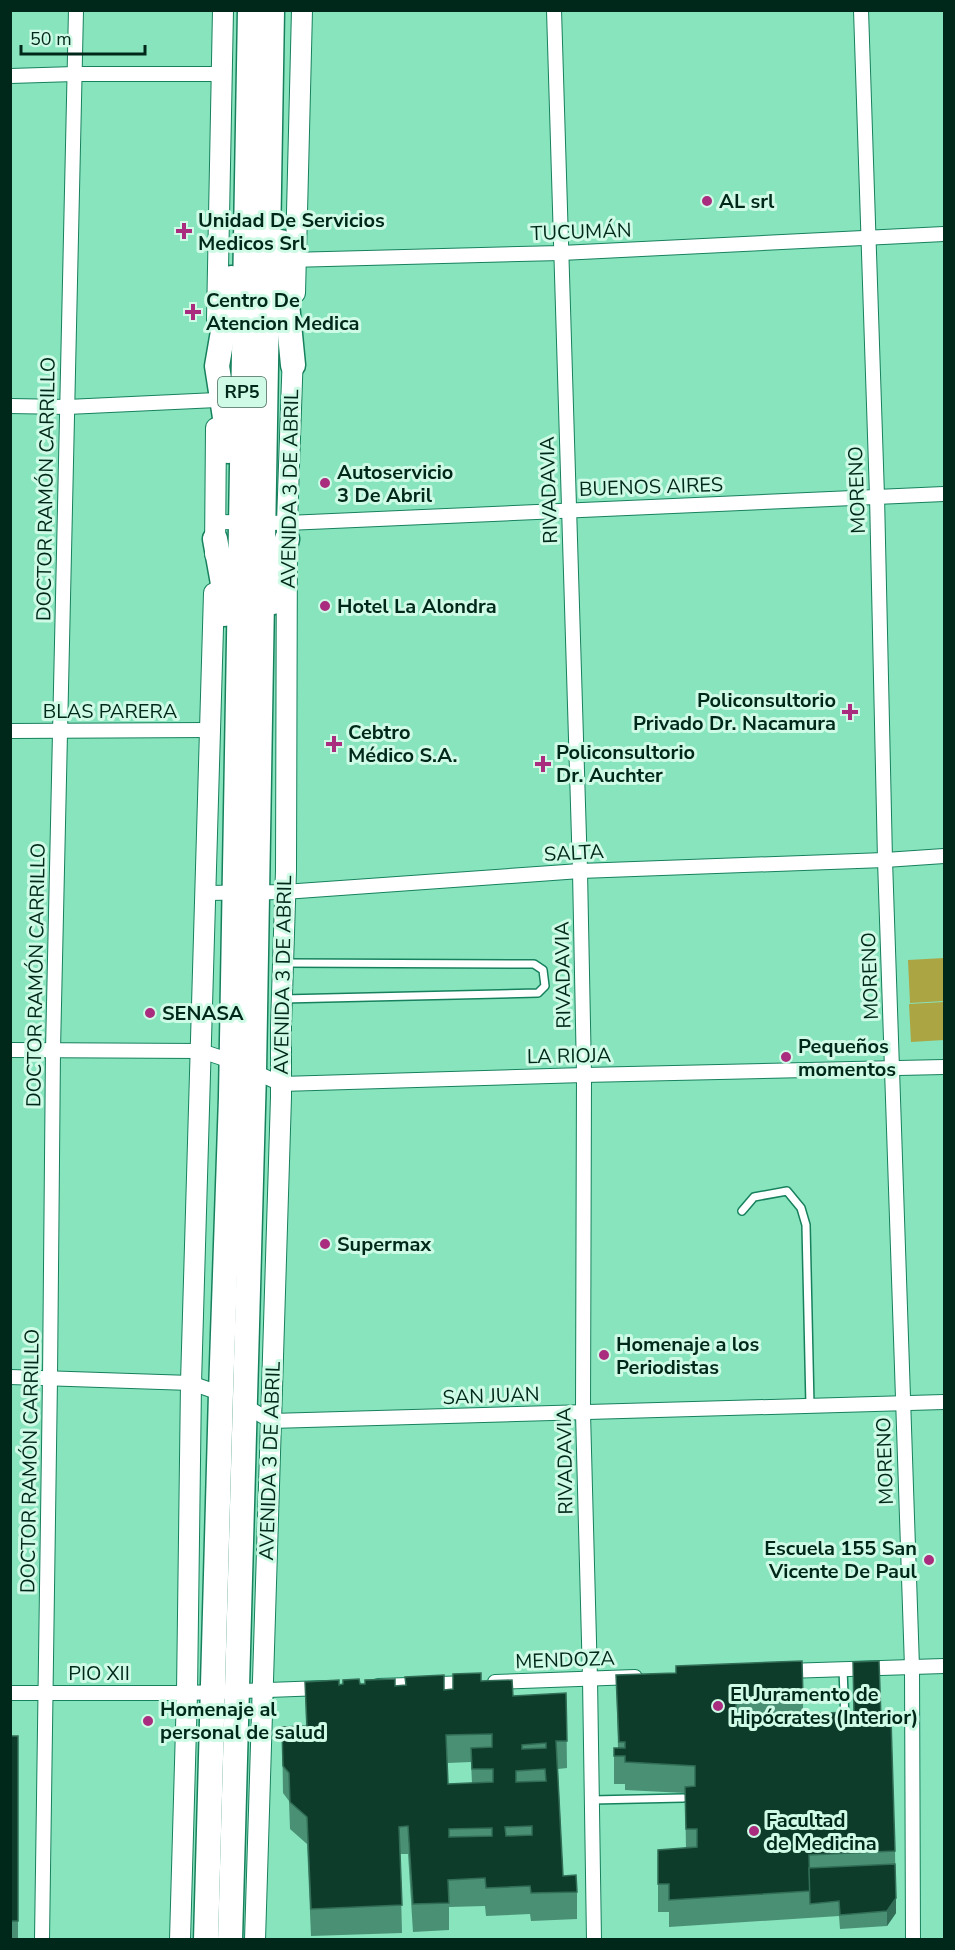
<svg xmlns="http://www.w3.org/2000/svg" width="955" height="1950" font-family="'Nunito Sans',sans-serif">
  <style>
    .green { fill: #aca544 }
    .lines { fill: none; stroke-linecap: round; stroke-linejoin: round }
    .lane-casing { stroke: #17815e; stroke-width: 10 }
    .street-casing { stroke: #17815e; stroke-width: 16 }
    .secondary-casing { stroke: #17815e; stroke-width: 22 }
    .highway-casing { stroke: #17815e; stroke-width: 27 }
    .lane { stroke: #fff; stroke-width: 7 }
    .street { stroke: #fff; stroke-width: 14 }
    .secondary { stroke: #fff; stroke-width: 20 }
    .highway { stroke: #fff; stroke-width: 24 }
    .wall { fill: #4a9074; fill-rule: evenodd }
    .shaded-wall { fill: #326e57 }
    .building { fill: #0d3c2b; stroke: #326e57; stroke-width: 1.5; fill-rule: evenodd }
    .poi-dot { fill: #a92c7e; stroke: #cffbe6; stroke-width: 2 }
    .labels { text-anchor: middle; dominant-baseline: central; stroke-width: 6; stroke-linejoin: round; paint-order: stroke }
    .shield { fill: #cffbe6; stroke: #3e6757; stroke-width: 1.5 }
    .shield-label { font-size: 18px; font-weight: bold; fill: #00281a }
    .poi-label { font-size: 20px; font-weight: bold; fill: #00281a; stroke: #cffbe6; text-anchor: start }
    .street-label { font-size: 20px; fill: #00281a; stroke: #cffbe6 }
  </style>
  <rect width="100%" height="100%" fill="#87e4bd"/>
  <g class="green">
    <polygon points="944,958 944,1001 910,1003 908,960"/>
    <polygon points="944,1002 944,1040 911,1042 909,1004"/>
  </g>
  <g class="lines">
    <defs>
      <g id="lane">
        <polyline points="283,999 538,993 545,986 543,970 534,964 285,963"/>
        <polyline points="742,1211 754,1197 787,1191 801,1208 806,1225 810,1406"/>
        <polyline points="843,1669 845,1721"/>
        <polyline points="592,1800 683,1798"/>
      </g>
      <g id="street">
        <polyline points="554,10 580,871 584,1075 583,1413 590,1679 594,1940"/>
        <polyline points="861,10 877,496 885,860 912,1667 913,1940"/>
        <polyline points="10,76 75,74 221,74"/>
        <polyline points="289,260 561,253 944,234"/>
        <polyline points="10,406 67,407 217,400"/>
        <polyline points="216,522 287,523 944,494"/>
        <polyline points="10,731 210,730"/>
        <polyline points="205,893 284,892 580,871 885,860 944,856"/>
        <polyline points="10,1050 201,1051 231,1061 281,1084 584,1075 944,1067"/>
        <polyline points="10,1377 191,1383 225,1395"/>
        <polyline points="242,1404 271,1421 944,1402"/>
        <polyline points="786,1671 944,1666"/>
        <polyline points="495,1682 635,1677"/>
        <polyline points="378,1686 470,1683"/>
        <polyline points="10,1693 187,1693 323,1688"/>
        <polyline points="42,1940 50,1378 53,1050 76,10"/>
      </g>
      <g id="secondary">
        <polyline points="295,293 302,10"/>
        <polyline points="217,320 223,10"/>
        <polyline points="215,554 216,428"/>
        <polyline points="180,1940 187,1693 191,1383 214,593"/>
        <polyline points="255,1940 281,1097 281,1026 286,871 287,523 293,352"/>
      </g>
      <g id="highway">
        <polyline points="281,242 293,365"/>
        <polyline points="228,451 228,437 217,366 230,291 231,278"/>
        <polyline points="215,539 224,589 224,614"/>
        <polyline points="274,602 275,587 287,539"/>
        <polyline points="206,1940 221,1393 231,1097 250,10"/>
        <polyline points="230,1940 254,1072 272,10"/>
      </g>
    </defs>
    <use href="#lane" class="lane-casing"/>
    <use href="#street" class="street-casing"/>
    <use href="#secondary" class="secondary-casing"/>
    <use href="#highway" class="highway-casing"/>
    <use href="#lane" class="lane"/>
    <use href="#street" class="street"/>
    <use href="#secondary" class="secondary"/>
    <use href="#highway" class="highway"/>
  </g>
  <g class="wall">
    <polygon points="853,1662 881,1719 895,1851 896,1913 887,1926 840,1929 839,1916 669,1927 669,1912 658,1912 658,1850 686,1848 685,1793 625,1790 625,1784 614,1784 614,1748 618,1748 616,1675 803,1697 803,1714 854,1712"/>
    <path d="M453 1674 481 1681 513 1696 566 1693 567 1768 558 1769 563 1876 577 1892V1919L531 1921 530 1914 486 1916 485 1906 449 1907V1930L413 1932 408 1854H400L402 1933 311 1936 307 1844 290 1829 289 1801 283 1793 282 1727 306 1726 305 1682 339 1685 365 1684 395 1686 405 1685V1677L444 1690 453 1689ZM471 1762 472 1783 448 1784 447 1763Z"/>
    <rect x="10" y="1736" width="8" height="204"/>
  </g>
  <polygon class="shaded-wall" points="896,1898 896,1913 887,1926 887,1911"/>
  <g class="building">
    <polygon points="802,1661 803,1697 736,1698 736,1716 854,1712 853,1662 879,1661 881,1719 891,1719 895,1851 809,1855 810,1891 669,1900 669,1884 658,1884 658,1850 697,1847 697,1829 686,1829 685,1787 695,1786 695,1766 625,1762 625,1756 614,1756 614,1748 625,1748 625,1742 619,1742 616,1675 676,1673 676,1666"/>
    <path d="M481 1673V1681L512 1680 513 1696 566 1693 567 1741H556L563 1876 576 1875 577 1892 531 1893 530 1886 486 1888 485 1878 448 1880 449 1903 413 1904 408 1826 399 1827 402 1905 311 1909 307 1817 290 1802 289 1773 283 1766 282 1727 307 1726 305 1682 339 1680V1685L343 1684V1680L359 1679 360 1684H365V1680L395 1679V1686L406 1685 405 1677 444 1675V1690L453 1689V1674ZM492 1734V1747L471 1748 472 1769H493V1782L448 1784 446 1735ZM546 1743V1748L522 1749V1745ZM545 1769 546 1781 516 1782V1771ZM532 1826V1835L506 1836 505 1827ZM492 1828V1836L449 1837V1829Z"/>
    <rect x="10" y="1736" width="8" height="185"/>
    <polygon points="895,1864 896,1898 887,1911 840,1915 839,1901 810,1904 809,1868"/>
  </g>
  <g class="poi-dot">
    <circle cx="707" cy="201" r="6"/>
    <path d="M181 222h6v6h6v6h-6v6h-6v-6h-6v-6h6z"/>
    <path d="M190 303h6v6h6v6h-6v6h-6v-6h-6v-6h6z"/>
    <circle cx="325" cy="483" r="6"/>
    <circle cx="325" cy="606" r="6"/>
    <path d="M847 703h6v6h6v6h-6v6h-6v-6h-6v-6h6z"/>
    <path d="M331 735h6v6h6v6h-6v6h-6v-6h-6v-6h6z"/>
    <path d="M540 755h6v6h6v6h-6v6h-6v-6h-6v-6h6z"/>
    <circle cx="150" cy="1013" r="6"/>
    <circle cx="786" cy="1057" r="6"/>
    <circle cx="325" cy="1244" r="6"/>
    <circle cx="604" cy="1355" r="6"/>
    <circle cx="929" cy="1560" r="6"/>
    <circle cx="718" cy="1706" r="6"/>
    <circle cx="148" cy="1721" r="6"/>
    <circle cx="754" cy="1831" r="6"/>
  </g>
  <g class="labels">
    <rect class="shield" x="218" y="377" width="48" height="30" rx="4.5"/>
    <g class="shield-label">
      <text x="242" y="392">RP5</text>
    </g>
    <g class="poi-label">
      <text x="719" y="201">AL srl</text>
      <text x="198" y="220">Unidad De Servicios<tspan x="198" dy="23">Medicos Srl</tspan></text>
      <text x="206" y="300">Centro De<tspan x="206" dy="23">Atencion Medica</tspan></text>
      <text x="337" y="472">Autoservicio<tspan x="337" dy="23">3 De Abril</tspan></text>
      <text x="337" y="606">Hotel La Alondra</text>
      <text x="836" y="700" text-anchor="end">Policonsultorio<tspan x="836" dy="23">Privado Dr. Nacamura</tspan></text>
      <text x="348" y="732">Cebtro<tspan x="348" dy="23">Médico S.A.</tspan></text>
      <text x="556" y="752">Policonsultorio<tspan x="556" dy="23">Dr. Auchter</tspan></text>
      <text x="162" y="1013">SENASA</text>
      <text x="798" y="1046">Pequeños<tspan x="798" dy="23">momentos</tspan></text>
      <text x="337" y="1244">Supermax</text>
      <text x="616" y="1344">Homenaje a los<tspan x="616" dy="23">Periodistas</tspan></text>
      <text x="917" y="1548" text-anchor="end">Escuela 155 San<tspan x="917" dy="23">Vicente De Paul</tspan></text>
      <text x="730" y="1694">El Juramento de<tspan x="730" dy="23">Hipócrates (Interior)</tspan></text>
      <text x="160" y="1709">Homenaje al<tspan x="160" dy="23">personal de salud</tspan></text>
      <text x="766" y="1820">Facultad<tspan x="766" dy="23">de Medicina</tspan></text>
    </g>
    <g class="street-label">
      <text transform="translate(581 232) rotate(-2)">TUCUMÁN</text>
      <text transform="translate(651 487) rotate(-2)">BUENOS AIRES</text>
      <text transform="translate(46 489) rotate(-89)">DOCTOR RAMÓN CARRILLO</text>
      <text transform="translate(290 489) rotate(-89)">AVENIDA 3 DE ABRIL</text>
      <text transform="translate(549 490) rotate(-92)">RIVADAVIA</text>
      <text transform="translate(857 490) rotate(-92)">MORENO</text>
      <text x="110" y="711">BLAS PARERA</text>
      <text transform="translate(574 853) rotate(-3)">SALTA</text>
      <text transform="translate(36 975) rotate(-89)">DOCTOR RAMÓN CARRILLO</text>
      <text transform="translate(283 975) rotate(-89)">AVENIDA 3 DE ABRIL</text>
      <text transform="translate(563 975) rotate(-91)">RIVADAVIA</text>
      <text transform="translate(870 976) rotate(-92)">MORENO</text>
      <text transform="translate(569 1056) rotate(-1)">LA RIOJA</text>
      <text transform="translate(491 1396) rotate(-2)">SAN JUAN</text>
      <text transform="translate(30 1461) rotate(-89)">DOCTOR RAMÓN CARRILLO</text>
      <text transform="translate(270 1461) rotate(-88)">AVENIDA 3 DE ABRIL</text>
      <text transform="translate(565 1461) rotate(-91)">RIVADAVIA</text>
      <text transform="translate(885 1461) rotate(-92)">MORENO</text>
      <text transform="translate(565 1660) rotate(-2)">MENDOZA</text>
      <text x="99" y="1673">PIO XII</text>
    </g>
  </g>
  <rect width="955" height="1950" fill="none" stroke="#00281a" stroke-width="24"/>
  <path d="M21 45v9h124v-9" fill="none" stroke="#00281a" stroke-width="3"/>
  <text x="30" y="45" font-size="18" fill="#00281a" stroke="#cffbe6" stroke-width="4.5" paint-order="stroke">50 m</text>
</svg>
